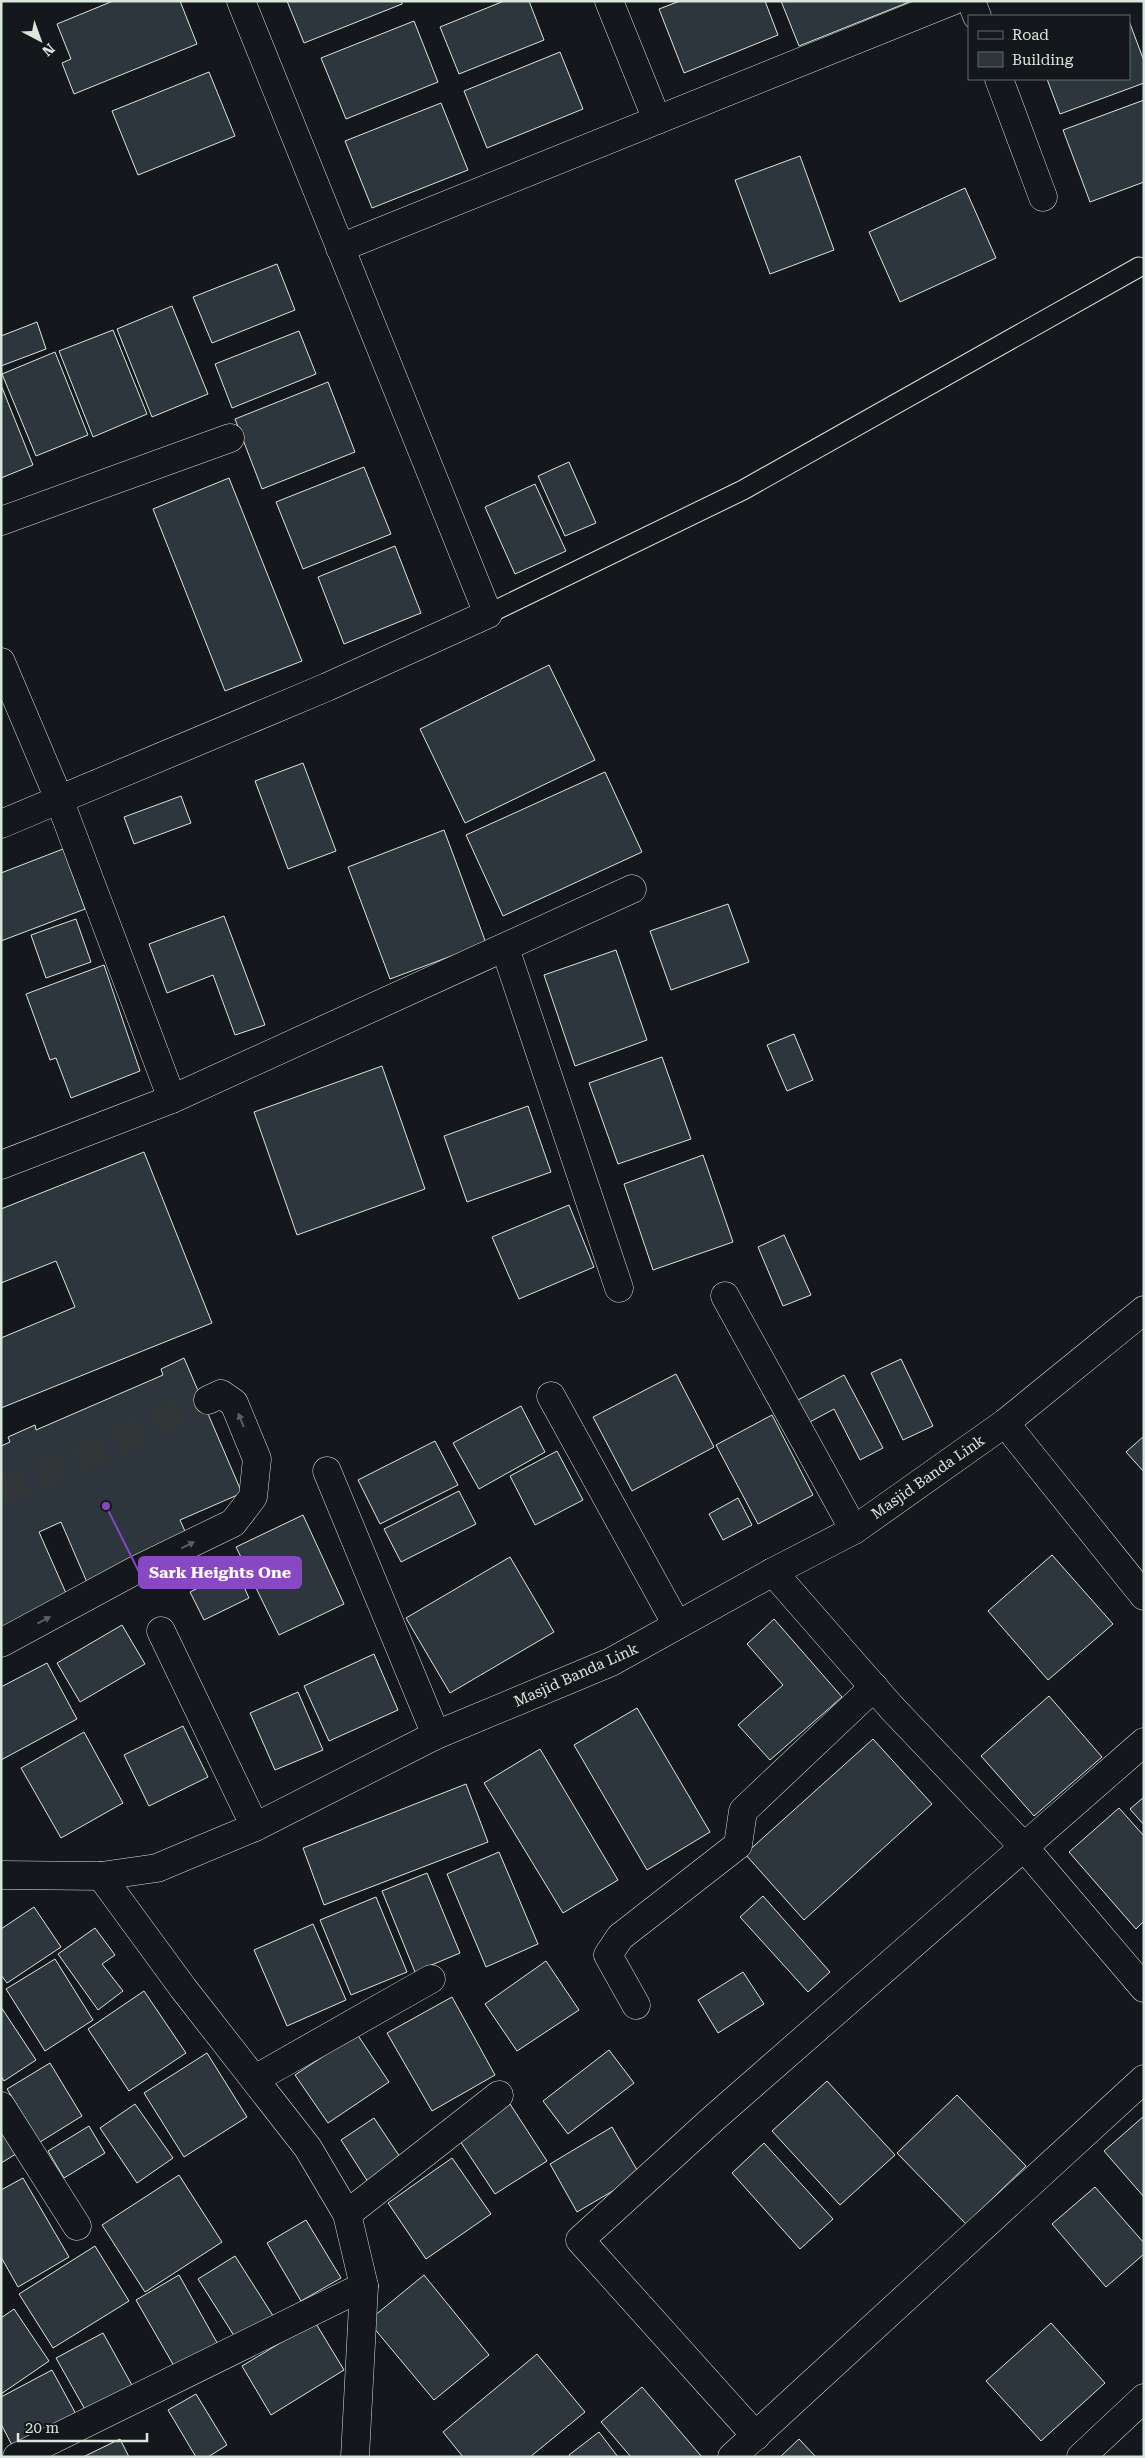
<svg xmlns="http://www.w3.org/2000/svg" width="1145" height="2458" font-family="'Roboto Serif',serif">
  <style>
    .building { fill: #2c363c; stroke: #d8e6dc }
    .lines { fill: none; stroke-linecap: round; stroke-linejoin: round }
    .minor-tunnel { stroke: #313739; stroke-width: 28; stroke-dasharray: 28 14; stroke-linecap: butt }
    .service-casing { stroke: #d8e6dc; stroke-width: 21 }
    .minor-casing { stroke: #d8e6dc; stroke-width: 29 }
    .secondary-casing { stroke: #d8e6dc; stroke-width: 29 }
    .service { stroke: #14181c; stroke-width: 19 }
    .minor { stroke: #14181c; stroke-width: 28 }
    .secondary { stroke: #14181c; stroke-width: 28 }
    .oneway { fill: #59605f }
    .labels { text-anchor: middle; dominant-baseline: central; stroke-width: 4; stroke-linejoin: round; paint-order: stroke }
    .street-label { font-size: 15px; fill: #d8e6dc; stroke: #14181c }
    .leader { fill: none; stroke: #8948c3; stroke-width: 2 }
    .callout-dot { fill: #8948c3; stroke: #14181c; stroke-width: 2 }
    .callout { fill: #8948c3; stroke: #8948c3; stroke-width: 2 }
    .callout-label { font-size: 16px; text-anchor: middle; font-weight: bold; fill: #fff }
  </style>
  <rect width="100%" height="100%" fill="#14181c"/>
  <g class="building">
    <polygon points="113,1 180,1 197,44 74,94 62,63 71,59 57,24"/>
    <polygon points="287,1 402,1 402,4 304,43"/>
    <polygon points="504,1 529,1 544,40 459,74 440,27"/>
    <polygon points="680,1 765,1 778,35 684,73 659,9"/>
    <polygon points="781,1 908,1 909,2 799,46"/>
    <polygon points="414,21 438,82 346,119 321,58"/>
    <polygon points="1129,21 1144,61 1144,83 1060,114 1047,79 1129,79"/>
    <polygon points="560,52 583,109 487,148 464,91"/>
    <polygon points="209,72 235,136 138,175 112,111"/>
    <polygon points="1144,100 1144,182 1090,202 1063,130"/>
    <polygon points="441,103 468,170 372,208 345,141"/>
    <polygon points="800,156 834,250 770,274 735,180"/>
    <polygon points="965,188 996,258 900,302 869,232"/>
    <polygon points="277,264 295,310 212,343 193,297"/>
    <polygon points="172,306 208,394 152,417 117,329"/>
    <polygon points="37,322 46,349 1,366 1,336"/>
    <polygon points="113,330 147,414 93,437 59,351"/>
    <polygon points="299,331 316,374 232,408 215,364"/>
    <polygon points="55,352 88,435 36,456 2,374"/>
    <polygon points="328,382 355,452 262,489 235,419"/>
    <polygon points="1,385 33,465 1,478"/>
    <polygon points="569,462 596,523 565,536 538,476"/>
    <polygon points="364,467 391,534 303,569 276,502"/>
    <polygon points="229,478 302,661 225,691 153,509"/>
    <polygon points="535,484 566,551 515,574 485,507"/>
    <polygon points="395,546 421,613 344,644 318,577"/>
    <polygon points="549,665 595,760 465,823 420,729"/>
    <polygon points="303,763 336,851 288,869 255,781"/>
    <polygon points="605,772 642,852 503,916 466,835"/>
    <polygon points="181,796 191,823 134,844 124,817"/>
    <polygon points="444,830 486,943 390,979 348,867"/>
    <polygon points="63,849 85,909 1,941 1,873"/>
    <polygon points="728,904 749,962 671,990 650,931"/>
    <polygon points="224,916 265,1025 235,1035 213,975 167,993 149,944"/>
    <polygon points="76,919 91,962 46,978 31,935"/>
    <polygon points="616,950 647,1040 575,1066 544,975"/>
    <polygon points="104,965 140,1071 71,1098 56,1058 50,1060 26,994"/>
    <polygon points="794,1034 813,1080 787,1091 767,1045"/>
    <polygon points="662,1057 691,1139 618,1164 589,1083"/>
    <polygon points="382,1066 425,1189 297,1235 254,1112"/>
    <polygon points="528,1106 551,1172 467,1202 444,1136"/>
    <polygon points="144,1152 212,1323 1,1408 1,1338 75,1307 56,1261 1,1283 1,1209"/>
    <polygon points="703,1155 733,1242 653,1270 624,1184"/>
    <polygon points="569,1205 594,1267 519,1299 492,1237"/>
    <polygon points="784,1235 811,1295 783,1306 758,1247"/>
    <polygon points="184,1358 242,1493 180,1520 188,1538 89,1587 61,1522 39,1532 69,1600 1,1630 1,1446 10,1442 8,1437 35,1425 36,1430 163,1375 161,1369"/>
    <polygon points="901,1359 933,1426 903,1440 871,1373"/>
    <polygon points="676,1374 714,1447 632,1491 593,1417"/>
    <polygon points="844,1375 883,1448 860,1460 834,1409 808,1423 796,1401"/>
    <polygon points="521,1406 545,1452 479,1489 453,1443"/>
    <polygon points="772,1415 813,1495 758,1524 716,1445"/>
    <polygon points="1144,1436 1144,1472 1126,1452"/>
    <polygon points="435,1441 458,1485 380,1524 358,1480"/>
    <polygon points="557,1451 583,1500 535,1525 510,1476"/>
    <polygon points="459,1491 476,1524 401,1562 384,1529"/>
    <polygon points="738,1498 752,1525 723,1540 709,1514"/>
    <polygon points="303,1515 344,1604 279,1635 236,1547"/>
    <polygon points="1052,1555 1113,1624 1048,1680 988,1611"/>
    <polygon points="510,1557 554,1632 450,1693 406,1618"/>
    <polygon points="236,1569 249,1598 204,1620 190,1592"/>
    <polygon points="774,1619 842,1697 770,1760 738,1725 783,1685 747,1644"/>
    <polygon points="122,1625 145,1664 80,1702 57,1663"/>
    <polygon points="374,1654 398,1710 329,1741 304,1686"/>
    <polygon points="47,1663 77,1719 1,1760 1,1687"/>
    <polygon points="298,1692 323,1750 275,1770 250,1713"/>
    <polygon points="1049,1696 1102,1757 1034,1816 981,1756"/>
    <polygon points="637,1708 710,1832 647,1870 574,1745"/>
    <polygon points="183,1726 208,1777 149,1806 124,1755"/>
    <polygon points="84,1732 123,1803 61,1838 21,1768"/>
    <polygon points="873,1739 932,1804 804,1920 745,1854"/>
    <polygon points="540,1749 618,1880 563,1913 484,1783"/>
    <polygon points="466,1784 488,1842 324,1905 303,1848"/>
    <polygon points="1144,1797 1144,1825 1130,1809"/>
    <polygon points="1119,1808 1144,1836 1144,1921 1136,1929 1069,1852"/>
    <polygon points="499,1852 538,1944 486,1967 447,1874"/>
    <polygon points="427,1873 460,1953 415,1972 382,1891"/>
    <polygon points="763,1896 830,1972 808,1992 740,1917"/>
    <polygon points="376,1897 407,1972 351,1995 320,1920"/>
    <polygon points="34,1907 61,1947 7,1983 1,1975 1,1929"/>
    <polygon points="313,1924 346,2000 287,2026 254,1950"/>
    <polygon points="95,1928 115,1955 102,1964 123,1991 98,2010 58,1954"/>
    <polygon points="55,1959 93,2020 45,2051 6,1989"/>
    <polygon points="546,1961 579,2010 517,2051 485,2004"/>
    <polygon points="743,1972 764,2004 718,2033 698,2000"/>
    <polygon points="144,1991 186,2053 129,2091 88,2029"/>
    <polygon points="452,1997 495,2075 432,2111 387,2033"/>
    <polygon points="1,2007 36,2060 4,2081 1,2076"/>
    <polygon points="357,2034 389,2082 328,2123 295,2075"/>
    <polygon points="609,2050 634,2083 568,2134 543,2101"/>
    <polygon points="207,2053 247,2117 184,2157 144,2093"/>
    <polygon points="50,2063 82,2116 40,2142 7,2089"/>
    <polygon points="827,2081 895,2155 840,2205 772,2131"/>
    <polygon points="957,2095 1026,2166 966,2224 897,2153"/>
    <polygon points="135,2104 173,2158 137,2183 100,2128"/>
    <polygon points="510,2104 547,2161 495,2194 458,2138"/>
    <polygon points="1144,2116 1144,2197 1104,2151"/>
    <polygon points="374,2118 404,2163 370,2185 341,2140"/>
    <polygon points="89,2126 105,2153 64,2178 48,2151"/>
    <polygon points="612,2127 640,2175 577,2212 550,2164"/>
    <polygon points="1,2131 16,2154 1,2163"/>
    <polygon points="764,2143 833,2219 800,2249 732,2173"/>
    <polygon points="452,2158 491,2214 426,2259 388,2203"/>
    <polygon points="179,2175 222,2242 145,2292 102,2225"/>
    <polygon points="23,2178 69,2257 18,2287 1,2257 1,2190"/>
    <polygon points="1095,2187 1144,2243 1144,2254 1106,2287 1052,2224"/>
    <polygon points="306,2220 341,2278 301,2301 267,2243"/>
    <polygon points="95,2246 129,2301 53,2348 19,2294"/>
    <polygon points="235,2256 277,2322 240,2345 198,2279"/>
    <polygon points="179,2275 220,2348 178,2373 136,2300"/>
    <polygon points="424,2275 489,2355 434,2400 368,2321"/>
    <polygon points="14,2309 49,2361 1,2394 1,2318"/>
    <polygon points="315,2322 344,2370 271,2415 242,2366"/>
    <polygon points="1051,2323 1105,2383 1041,2441 986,2381"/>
    <polygon points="103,2333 133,2387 87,2413 56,2358"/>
    <polygon points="537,2354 585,2412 530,2457 463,2457 443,2432"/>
    <polygon points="52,2370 77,2416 14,2449 1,2424 1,2397"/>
    <polygon points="642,2387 702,2457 631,2457 601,2422"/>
    <polygon points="196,2394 227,2445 208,2457 196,2457 168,2410"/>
    <polygon points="599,2432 618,2457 570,2457 569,2455"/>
    <polygon points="120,2439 129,2457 83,2457"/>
    <polygon points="799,2439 816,2457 780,2457"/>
  </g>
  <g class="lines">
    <polyline class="minor-tunnel" points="1,1493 208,1400"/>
    <defs>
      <polyline id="service" points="488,614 743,490 1139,267"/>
      <g id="minor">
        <polyline points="609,1 657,120"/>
        <polyline points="971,1 977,16"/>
        <polyline points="999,79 1043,197"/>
        <polyline points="340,248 952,1"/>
        <polyline points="1,521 230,438"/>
        <polyline points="1,662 59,799 172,1099"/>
        <polyline points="1,824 327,687 488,614 241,1"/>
        <polyline points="505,948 619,1288"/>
        <polyline points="1,1165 172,1099 632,889"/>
        <polyline points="725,1296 854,1530"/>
        <polyline points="551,1396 677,1625"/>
        <polyline points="1005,1423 1144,1596"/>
        <polyline points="327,1471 436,1735"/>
        <polyline points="773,1572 891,1707 1024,1847 1144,1988"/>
        <polyline points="161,1631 255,1827"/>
        <polyline points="1,1643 134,1571 233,1523 253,1497 257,1459 234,1403 221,1394 208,1400"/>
        <polyline points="101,1876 183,1988 308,2148 347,2214 364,2286 355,2457"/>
        <polyline points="636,2005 608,1955 620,1937 738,1845 743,1811 874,1687"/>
        <polyline points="255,2079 431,1979"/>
        <polyline points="1,2106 77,2226"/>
        <polyline points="347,2214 499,2095"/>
        <polyline points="756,2436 580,2240 714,2118 1144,1742"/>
        <polyline points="17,2457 364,2286"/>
        <polyline points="732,2457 1144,2079"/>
        <polyline points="1081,2457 1144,2398"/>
      </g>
      <polyline id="secondary" points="1,1875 101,1876 157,1868 255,1827 436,1735 611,1662 773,1572 854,1530 1005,1423 1144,1310"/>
    </defs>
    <use href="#service" class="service-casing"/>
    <use href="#minor" class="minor-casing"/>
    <use href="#secondary" class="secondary-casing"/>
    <use href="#service" class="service"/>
    <use href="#minor" class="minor"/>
    <use href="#secondary" class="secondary"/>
  </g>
  <defs><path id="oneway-solid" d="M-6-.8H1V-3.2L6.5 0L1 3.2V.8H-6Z" transform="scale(1.25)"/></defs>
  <g class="oneway">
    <use href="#oneway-solid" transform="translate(241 1420) rotate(-112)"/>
    <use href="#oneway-solid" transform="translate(188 1545) rotate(-26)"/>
    <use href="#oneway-solid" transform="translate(44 1620) rotate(-28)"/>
  </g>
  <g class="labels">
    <g class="street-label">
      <text transform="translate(928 1477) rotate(-35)">Masjid Banda Link</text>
      <text transform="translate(576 1675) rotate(-24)">Masjid Banda Link</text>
    </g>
  </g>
  <path class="leader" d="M106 1506L139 1572"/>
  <circle class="callout-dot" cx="106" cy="1506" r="5"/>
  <rect class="callout" x="139" y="1557" width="162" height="31" rx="5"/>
  <g class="callout-label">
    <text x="220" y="1578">Sark Heights One</text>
  </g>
  <rect width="1145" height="2458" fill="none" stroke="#d8e6dc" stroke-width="5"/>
  <rect x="968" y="15" width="162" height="65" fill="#14181c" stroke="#626a69"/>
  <rect x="978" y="31" width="25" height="8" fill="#14181c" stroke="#626a69"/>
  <text x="1012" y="40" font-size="15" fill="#d8e6dc">Road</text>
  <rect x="978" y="52" width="25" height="15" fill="#2c363c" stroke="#626a69"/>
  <text x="1012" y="65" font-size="15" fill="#d8e6dc">Building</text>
  <g transform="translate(40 40) rotate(139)" stroke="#14181c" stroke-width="4" paint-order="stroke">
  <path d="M0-4L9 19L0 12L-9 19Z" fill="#d8e6dc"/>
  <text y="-8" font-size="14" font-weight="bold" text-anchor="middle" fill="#d8e6dc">N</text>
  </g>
  <path d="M18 2433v8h129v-8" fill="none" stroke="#d8e6dc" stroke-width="2.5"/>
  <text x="25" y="2433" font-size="15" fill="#d8e6dc" stroke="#14181c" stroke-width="4" paint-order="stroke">20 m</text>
</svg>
